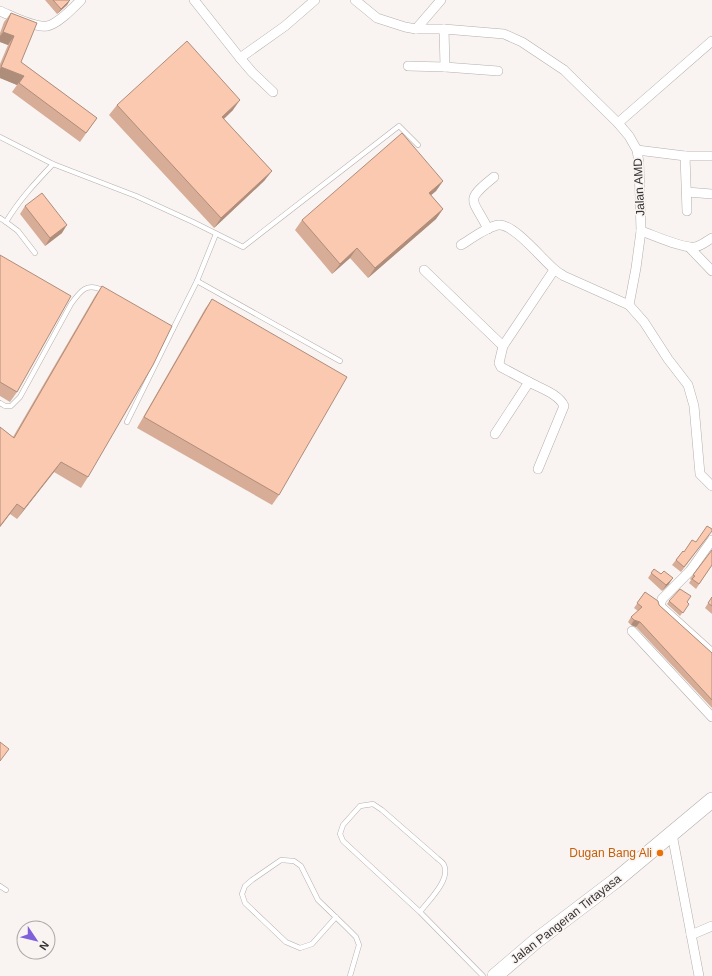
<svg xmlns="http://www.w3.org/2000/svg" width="712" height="976" font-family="Arial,sans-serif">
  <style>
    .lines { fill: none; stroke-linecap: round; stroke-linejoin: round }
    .service-casing { stroke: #b4afad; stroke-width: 5.5 }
    .minor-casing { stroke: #b4afad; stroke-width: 10 }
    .primary-casing { stroke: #b4afad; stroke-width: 16 }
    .service { stroke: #fff; stroke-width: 4.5 }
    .minor { stroke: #fff; stroke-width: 9 }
    .primary { stroke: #fff; stroke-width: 15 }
    .wall { fill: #d7ad97 }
    .shaded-wall { fill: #af8d7b }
    .building { fill: #fac9b0; stroke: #af8d7b }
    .food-dot { fill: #e8710a; stroke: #f9f4f2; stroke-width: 1.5 }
    .labels { text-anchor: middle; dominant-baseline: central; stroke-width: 3.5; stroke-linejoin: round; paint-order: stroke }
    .street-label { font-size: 12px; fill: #353433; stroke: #f9f4f2 }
    .food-label { font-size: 12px; fill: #c56008; stroke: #f9f4f2; text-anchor: end }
  </style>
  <rect width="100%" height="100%" fill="#f9f4f2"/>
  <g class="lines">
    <defs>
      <g id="service">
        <polyline points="0,137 53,164 136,196 193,222 243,247 399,126 418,145"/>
        <path d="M0 218 6 222C19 200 36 182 53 164"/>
        <polyline points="6,222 18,231 35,253"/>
        <polyline points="197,281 340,361"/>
        <polyline points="166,326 173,329 197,281 216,234"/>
        <path d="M0 403 5 406H11L20 397 71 304C81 290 87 282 104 291"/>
        <polyline points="127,422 173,329"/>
        <polyline points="0,886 6,890"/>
        <path d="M420 912C428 901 451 880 444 865 443 862 439 860 437 858L382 810 373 804 360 806 343 825 340 834 343 841 420 912 483 976"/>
        <polyline points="336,917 312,944 300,948 286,942 245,903 242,894 245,886 252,880 281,860 294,861 301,866 318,900 346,927 356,937 359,945 350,976"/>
      </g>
      <g id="minor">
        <polyline points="194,0 240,58"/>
        <polyline points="355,0 377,18 405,27 416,29 444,29 504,34 522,42 564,70 618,123 629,136 637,150 639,163 641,231 636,268 629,305 644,322 668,359 688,385 694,406 700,474 712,486"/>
        <path d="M0 11C12 16 34 28 47 26 58 24 73 8 81 0"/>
        <polyline points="416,29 441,0"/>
        <polyline points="444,29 445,67"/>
        <polyline points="408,66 445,67 498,71"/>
        <polyline points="273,92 252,72 240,58 285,26 315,0"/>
        <polyline points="618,123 712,41"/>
        <polyline points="637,150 685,156 712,156"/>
        <polyline points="685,156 687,211"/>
        <polyline points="687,192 712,194"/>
        <path d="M488 229C473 198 463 202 494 177"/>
        <path d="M641 231C653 235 684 249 695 247 701 246 707 241 712 238"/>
        <path d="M461 245C471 239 488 226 499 225 514 224 542 259 554 269 557 272 561 274 564 276L629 305"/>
        <polyline points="689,247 712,271"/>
        <polyline points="424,270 503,346"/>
        <path d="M529 382C540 388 559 394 564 406L538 469"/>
        <polyline points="495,434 529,382 501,367 499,363 503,346 554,270"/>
        <polyline points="712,540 690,571 662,599 660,606 712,653"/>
        <polyline points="632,631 712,717"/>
        <polyline points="672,834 699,976"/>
        <polyline points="691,935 712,926"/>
      </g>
      <polyline id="primary" points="495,976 536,941 615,881 712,800"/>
    </defs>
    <use href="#service" class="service-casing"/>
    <use href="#minor" class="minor-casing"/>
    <use href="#primary" class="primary-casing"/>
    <use href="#service" class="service"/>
    <use href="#minor" class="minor"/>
    <use href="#primary" class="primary"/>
  </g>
  <g class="wall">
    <polygon points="45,0 70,0 67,5 57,14"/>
    <polygon points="11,13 21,62 97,118 80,142 12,92 17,85 0,78 0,64 8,45 0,42 0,33 4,22"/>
    <polygon points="117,105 233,110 224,119 272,171 264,181 214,228 109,115"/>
    <polygon points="443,181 436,191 431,195 443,209 436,219 368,278 350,258 332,274 295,230 302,220"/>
    <polygon points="25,206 62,233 45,246 20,214"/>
    <polygon points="0,255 17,392 10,402 0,396"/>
    <polygon points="102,286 88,477 81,488 54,472 17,519 10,514 0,527 0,427 13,437 95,296"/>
    <polygon points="212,299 279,495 272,505 137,428 205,309"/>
    <polygon points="709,535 681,572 672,565 683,551 684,552 696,542"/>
    <polygon points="712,550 712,565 696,589 689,583 691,580 690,579"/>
    <polygon points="654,569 669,584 662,591 648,578"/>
    <polygon points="645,592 659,605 712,653 712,708 636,627 631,625 628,622 631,617 638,611 634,608"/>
    <polygon points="712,597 712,614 705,608"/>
    <polygon points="669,601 687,602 689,604 680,616 667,604"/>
  </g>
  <g class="shaded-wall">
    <polygon points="70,0 67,5 57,14 61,9"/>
    <polygon points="3,32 14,36 8,45 0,42 0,36"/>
    <polygon points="1,67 24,76 17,85 0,78 0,69"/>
    <polygon points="240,100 233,110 215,127 222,117"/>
    <polygon points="272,171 264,181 214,228 221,218"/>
    <polygon points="443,181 436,191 422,203 429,193"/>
    <polygon points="443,209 436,219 368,278 375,268"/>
    <polygon points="67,225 62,233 45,246 50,238"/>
    <polygon points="357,248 350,258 332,274 340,264"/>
    <polygon points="61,462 54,472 17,519 24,509"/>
    <polygon points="17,504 10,514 0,527 0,526"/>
    <polygon points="673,578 669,584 662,591 666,585"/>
    <polygon points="634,620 640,622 636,627 631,625"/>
  </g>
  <g class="building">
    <polygon points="53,0 70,0 61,9"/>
    <polygon points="11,13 37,23 21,62 97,118 86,133 19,83 24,76 1,67 14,36 3,32"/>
    <polygon points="187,41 240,100 222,117 272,171 221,218 117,105"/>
    <polygon points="402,133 443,181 429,193 443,209 375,268 357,248 340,264 302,220"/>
    <polygon points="42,193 67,225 50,238 25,206"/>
    <polygon points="0,255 71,296 17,392 0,382"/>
    <polygon points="102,286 172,326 153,365 88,477 61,462 24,509 17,504 0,526 0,427 14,438"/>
    <polygon points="212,299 347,377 279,495 144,417"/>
    <polygon points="707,526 712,529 712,531 684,567 676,560 683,551 684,552 692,540 696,542"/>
    <polygon points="712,550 712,565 699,584 692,579 695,576 693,575"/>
    <polygon points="654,569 661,574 664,571 673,578 666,585 651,573"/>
    <polygon points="680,589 691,596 687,602 689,604 683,613 669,601"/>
    <polygon points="645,592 658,601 659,605 712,653 712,700 640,622 634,620 631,617 642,607 637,603"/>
    <polygon points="712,597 712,606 708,603"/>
    <polygon points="0,742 9,749 0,761"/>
  </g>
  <circle class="food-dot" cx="660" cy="853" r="4"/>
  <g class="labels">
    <g class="street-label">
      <text transform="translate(639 187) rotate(-93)">Jalan AMD</text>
      <text transform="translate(566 919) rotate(-38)">Jalan Pangeran Tirtayasa</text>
    </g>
    <g class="food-label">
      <text x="652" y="853">Dugan Bang Ali</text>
    </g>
  </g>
  <g transform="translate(36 940) rotate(125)"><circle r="19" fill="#f9f4f2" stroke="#aba7a6"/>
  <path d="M0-3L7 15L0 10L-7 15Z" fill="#805fda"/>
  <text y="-6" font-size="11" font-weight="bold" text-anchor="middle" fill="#353433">N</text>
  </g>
</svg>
